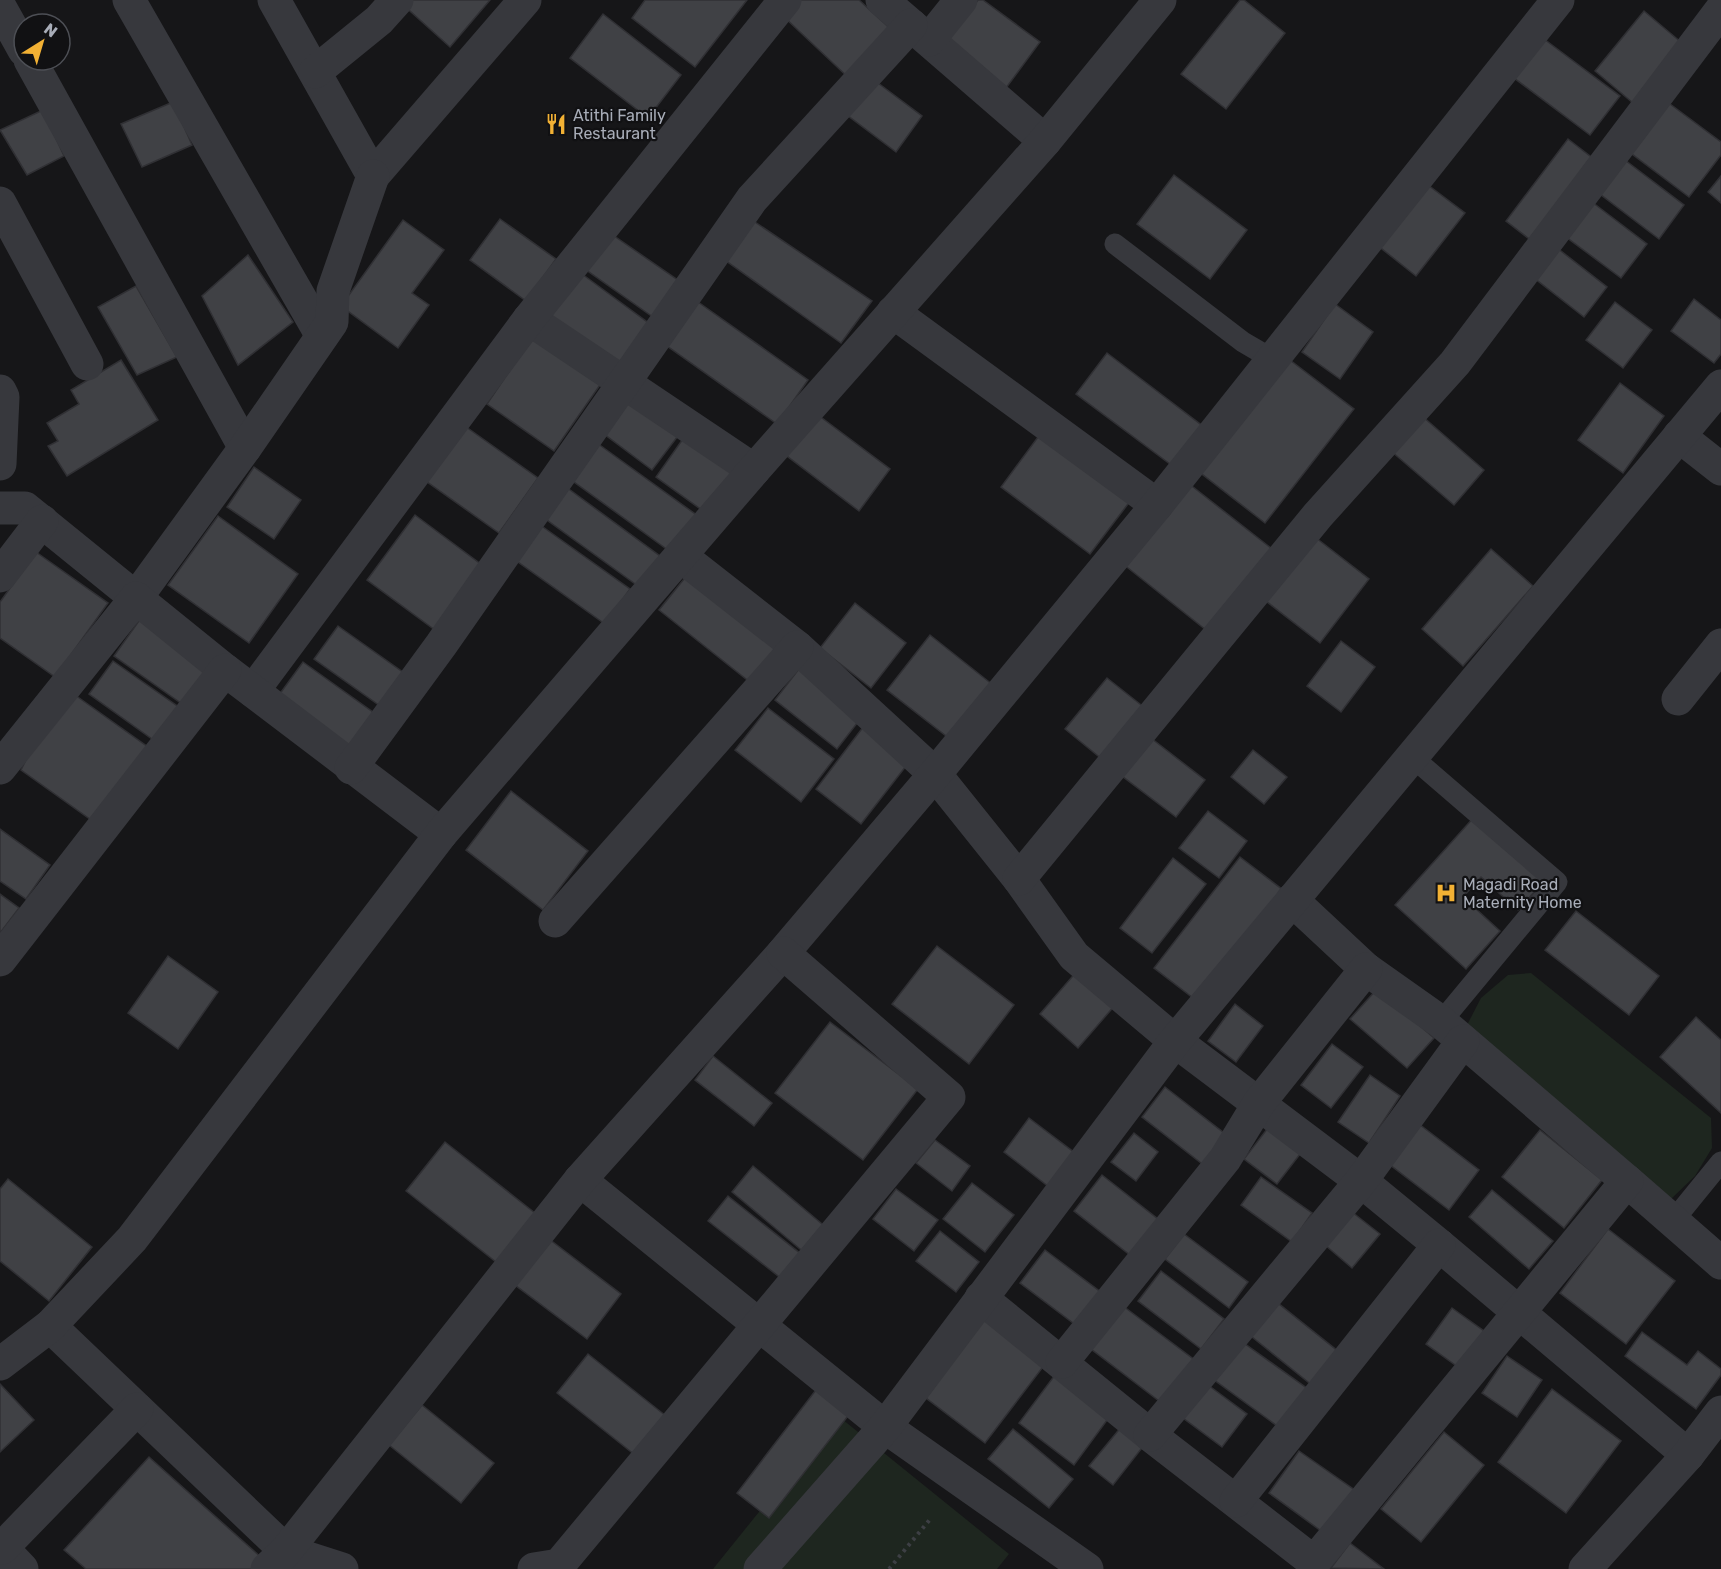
<svg xmlns="http://www.w3.org/2000/svg" width="1721" height="1569" font-family="Rubik,sans-serif">
  <style>
    .green { fill: #1e261f }
    .building { fill: #404145; stroke: #303034; stroke-width: 1.5 }
    .lines { fill: none; stroke-linecap: round; stroke-linejoin: round }
    .path { stroke: #3d3f44; stroke-width: 4; stroke-dasharray: 3 4.5; stroke-linecap: butt }
    .service { stroke: #37383d; stroke-width: 21 }
    .minor { stroke: #37383d; stroke-width: 33 }
    .tertiary { stroke: #37383d; stroke-width: 33 }
    .labels { text-anchor: middle; dominant-baseline: central; stroke-width: 4.5; stroke-linejoin: round; paint-order: stroke }
    .poi-label { font-size: 16px; fill: #a8adb8; stroke: #111113; text-anchor: start }
  </style>
  <rect width="100%" height="100%" fill="#161618"/>
  <g class="green">
    <polygon points="1531,973 1711,1118 1712,1148 1695,1176 1671,1199 1466,1027 1481,998 1508,975"/>
    <polygon points="837,1415 1009,1554 997,1569 713,1569"/>
  </g>
  <g class="building">
    <polygon points="401,0 490,0 450,47 400,2"/>
    <polygon points="645,0 747,0 695,67 632,18"/>
    <polygon points="796,0 859,0 895,33 851,80 782,15"/>
    <polygon points="978,0 983,0 1040,42 1003,92 942,47"/>
    <polygon points="1240,0 1244,0 1285,33 1226,109 1181,74"/>
    <polygon points="1644,11 1682,43 1633,103 1595,71"/>
    <polygon points="603,14 681,75 648,118 570,58"/>
    <polygon points="1540,36 1620,96 1590,135 1510,75"/>
    <polygon points="874,80 922,116 896,152 847,115"/>
    <polygon points="1662,98 1721,142 1721,155 1689,197 1624,148"/>
    <polygon points="173,102 192,145 142,167 121,124"/>
    <polygon points="43,110 64,156 27,175 0,130"/>
    <polygon points="1568,139 1599,163 1537,245 1506,221"/>
    <polygon points="1617,154 1684,205 1659,239 1592,188"/>
    <polygon points="1174,175 1247,230 1210,279 1137,224"/>
    <polygon points="1721,176 1721,203 1708,192"/>
    <polygon points="1424,182 1465,213 1416,276 1377,245"/>
    <polygon points="1588,199 1647,244 1621,278 1562,234"/>
    <polygon points="749,218 872,301 841,343 722,258"/>
    <polygon points="500,219 556,259 526,301 470,260"/>
    <polygon points="403,220 444,250 412,293 429,305 398,348 341,306"/>
    <polygon points="607,231 685,285 660,322 582,267"/>
    <polygon points="1552,244 1607,287 1584,317 1529,274"/>
    <polygon points="248,255 293,322 238,365 202,296"/>
    <polygon points="582,274 654,327 620,373 548,320"/>
    <polygon points="136,286 177,357 137,375 98,307"/>
    <polygon points="691,297 808,380 777,424 660,341"/>
    <polygon points="1694,299 1721,320 1721,354 1714,363 1671,331"/>
    <polygon points="1615,302 1652,330 1623,368 1586,340"/>
    <polygon points="1335,304 1373,332 1340,379 1302,352"/>
    <polygon points="532,338 600,385 554,451 487,404"/>
    <polygon points="1107,353 1204,427 1174,467 1076,394"/>
    <polygon points="1286,357 1354,409 1265,523 1198,471"/>
    <polygon points="121,360 158,420 67,476 48,446 58,441 47,423 79,404 71,390"/>
    <polygon points="1620,383 1664,416 1623,473 1578,440"/>
    <polygon points="622,393 678,436 652,470 596,428"/>
    <polygon points="814,412 890,469 859,511 783,453"/>
    <polygon points="1422,416 1484,470 1454,505 1391,451"/>
    <polygon points="462,424 538,478 499,533 423,479"/>
    <polygon points="1041,433 1131,500 1090,554 1001,487"/>
    <polygon points="685,436 735,471 706,513 656,477"/>
    <polygon points="590,438 698,516 672,553 563,474"/>
    <polygon points="254,467 301,500 274,539 227,507"/>
    <polygon points="1188,483 1276,552 1211,634 1123,564"/>
    <polygon points="562,484 660,556 638,586 540,515"/>
    <polygon points="415,515 486,568 439,633 367,580"/>
    <polygon points="218,516 298,574 249,643 168,585"/>
    <polygon points="536,522 630,589 605,624 511,557"/>
    <polygon points="1311,534 1369,579 1320,643 1262,598"/>
    <polygon points="1491,549 1533,586 1463,666 1422,629"/>
    <polygon points="36,552 108,603 55,677 0,638 0,602"/>
    <polygon points="688,574 779,647 751,683 659,610"/>
    <polygon points="855,603 906,643 871,688 820,648"/>
    <polygon points="141,618 212,669 185,706 114,656"/>
    <polygon points="338,626 414,680 390,713 314,659"/>
    <polygon points="930,635 993,685 950,739 887,690"/>
    <polygon points="1341,641 1375,667 1341,712 1307,686"/>
    <polygon points="113,661 183,710 159,744 89,694"/>
    <polygon points="303,662 377,715 352,752 276,699"/>
    <polygon points="802,665 865,713 837,749 775,700"/>
    <polygon points="1107,678 1145,708 1103,760 1065,729"/>
    <polygon points="75,695 148,747 94,822 21,770 41,729"/>
    <polygon points="768,708 834,759 801,802 735,750"/>
    <polygon points="867,722 913,757 861,824 816,789"/>
    <polygon points="1147,735 1205,780 1176,817 1118,773"/>
    <polygon points="1253,750 1287,777 1264,804 1231,777"/>
    <polygon points="511,791 588,851 543,910 466,850"/>
    <polygon points="1208,811 1247,841 1219,878 1179,848"/>
    <polygon points="1475,816 1545,880 1518,910 1481,877 1463,897 1500,931 1466,969 1395,905"/>
    <polygon points="0,829 50,865 26,899 0,881"/>
    <polygon points="1240,857 1283,890 1197,1001 1154,968"/>
    <polygon points="1173,858 1206,884 1152,953 1120,928"/>
    <polygon points="0,894 19,908 0,933"/>
    <polygon points="1576,911 1659,976 1629,1015 1545,950"/>
    <polygon points="937,946 1014,1005 969,1064 892,1004"/>
    <polygon points="168,956 218,992 178,1049 128,1013"/>
    <polygon points="1078,970 1116,1004 1078,1048 1040,1014"/>
    <polygon points="1377,989 1434,1038 1407,1068 1350,1019"/>
    <polygon points="1235,1004 1263,1026 1236,1062 1208,1041"/>
    <polygon points="1696,1017 1721,1040 1721,1113 1660,1057"/>
    <polygon points="830,1022 918,1089 863,1160 775,1093"/>
    <polygon points="1332,1044 1363,1067 1331,1108 1301,1085"/>
    <polygon points="713,1056 772,1103 754,1126 695,1080"/>
    <polygon points="1370,1075 1400,1096 1369,1143 1338,1122"/>
    <polygon points="1165,1087 1233,1140 1210,1170 1142,1117"/>
    <polygon points="1029,1118 1075,1153 1049,1187 1004,1152"/>
    <polygon points="1415,1121 1479,1170 1449,1210 1385,1161"/>
    <polygon points="1271,1124 1304,1149 1277,1184 1244,1159"/>
    <polygon points="1540,1130 1602,1180 1564,1228 1502,1177"/>
    <polygon points="1134,1133 1158,1152 1136,1181 1111,1162"/>
    <polygon points="935,1140 970,1166 952,1191 916,1163"/>
    <polygon points="445,1142 535,1213 496,1262 406,1191"/>
    <polygon points="753,1166 828,1229 806,1254 732,1192"/>
    <polygon points="1102,1175 1163,1223 1135,1259 1074,1211"/>
    <polygon points="1261,1177 1312,1213 1292,1242 1241,1205"/>
    <polygon points="8,1179 92,1247 49,1301 0,1261 0,1189"/>
    <polygon points="972,1183 1014,1215 985,1252 943,1219"/>
    <polygon points="896,1189 938,1220 914,1251 873,1219"/>
    <polygon points="1492,1190 1553,1241 1529,1269 1469,1217"/>
    <polygon points="728,1196 806,1258 787,1283 708,1221"/>
    <polygon points="1352,1212 1380,1234 1352,1268 1325,1245"/>
    <polygon points="1608,1229 1675,1281 1626,1344 1560,1293"/>
    <polygon points="940,1231 979,1262 956,1292 916,1261"/>
    <polygon points="1184,1234 1248,1282 1229,1308 1165,1259"/>
    <polygon points="549,1239 621,1294 587,1339 515,1285"/>
    <polygon points="1045,1250 1110,1299 1085,1332 1020,1283"/>
    <polygon points="1161,1271 1224,1319 1201,1349 1138,1301"/>
    <polygon points="1269,1296 1339,1352 1313,1386 1242,1329"/>
    <polygon points="1123,1306 1196,1361 1163,1404 1091,1349"/>
    <polygon points="1452,1308 1484,1331 1458,1367 1426,1344"/>
    <polygon points="986,1311 1049,1359 985,1443 922,1395"/>
    <polygon points="1642,1332 1687,1365 1698,1351 1721,1369 1721,1375 1696,1409 1625,1356"/>
    <polygon points="1234,1336 1308,1389 1280,1428 1206,1374"/>
    <polygon points="588,1354 666,1416 635,1455 557,1393"/>
    <polygon points="1507,1356 1542,1380 1517,1417 1482,1393"/>
    <polygon points="1061,1367 1116,1408 1074,1465 1019,1423"/>
    <polygon points="822,1382 855,1407 769,1518 737,1493"/>
    <polygon points="0,1384 34,1420 0,1452"/>
    <polygon points="1208,1385 1247,1414 1222,1447 1183,1418"/>
    <polygon points="1552,1389 1621,1441 1566,1513 1498,1462"/>
    <polygon points="422,1405 494,1463 461,1503 389,1445"/>
    <polygon points="1122,1426 1145,1444 1113,1485 1089,1466"/>
    <polygon points="1013,1429 1073,1479 1049,1508 988,1459"/>
    <polygon points="1444,1432 1484,1465 1421,1542 1381,1509"/>
    <polygon points="1299,1451 1359,1493 1328,1536 1269,1493"/>
    <polygon points="149,1457 264,1560 256,1569 86,1569 64,1550"/>
    <polygon points="1350,1543 1384,1569 1383,1569 1331,1568"/>
  </g>
  <g class="lines">
    <polyline class="path" points="889,1569 932,1517"/>
    <g class="service">
      <polyline points="1115,244 1243,342 1272,359"/>
      <polyline points="1411,756 1557,882 1441,1022"/>
      <polyline points="1673,1221 1721,1162"/>
    </g>
    <g class="minor">
      <polyline points="129,0 322,336"/>
      <polyline points="274,0 373,176 525,0"/>
      <polyline points="882,0 1045,141"/>
      <polyline points="0,7 24,50"/>
      <polyline points="929,40 961,0"/>
      <polyline points="30,60 245,448"/>
      <polyline points="315,72 379,20 397,0"/>
      <polyline points="0,203 87,364"/>
      <polyline points="893,312 1157,505"/>
      <polyline points="529,319 754,470"/>
      <polyline points="0,391 3,397 0,464"/>
      <polyline points="1679,436 1721,469"/>
      <polyline points="0,508 25,508 136,598 245,448 332,322 333,291 373,176"/>
      <polyline points="682,557 797,647 935,774 1019,879 1074,956 1175,1041 1361,1181 1439,1245 1688,1455"/>
      <polyline points="0,576 42,521"/>
      <polyline points="253,691 529,319 785,0"/>
      <polyline points="1678,699 1721,645"/>
      <polyline points="0,768 136,598 225,670 441,834"/>
      <polyline points="351,768 441,645 752,199 911,25"/>
      <polyline points="1019,879 1318,515 1455,363 1721,10"/>
      <polyline points="555,921 797,647"/>
      <polyline points="0,960 225,670"/>
      <polyline points="580,1180 885,1427 1087,1569"/>
      <polyline points="1627,1181 1721,1263"/>
      <polyline points="981,1298 1150,1435 1314,1562 1627,1181 1441,1022 1366,969 1292,900"/>
      <polyline points="50,1326 286,1551 342,1569"/>
      <polyline points="1062,1362 1225,1159 1259,1103 1366,969"/>
      <polyline points="1150,1435 1361,1181 1463,1041"/>
      <polyline points="1236,1501 1439,1245"/>
      <polyline points="0,1546 22,1569"/>
      <polyline points="2,1548 137,1409"/>
      <polyline points="267,1569 286,1551 580,1180 783,953 935,774 1157,505 1558,0"/>
      <polyline points="534,1569 559,1565 949,1097 783,953"/>
      <polyline points="760,1569 885,1427 1175,1041 1721,386"/>
    </g>
    <g class="tertiary">
      <polyline points="0,1364 50,1326 132,1239 441,834 754,470 1045,141 1160,0"/>
      <polyline points="1585,1569 1688,1455 1721,1412"/>
    </g>
  </g>
  <defs>
    <symbol id="restaurant-bare" viewBox="-9 -9 18 18"><path d="M-5-6h1v4h1v-4h1v4h1v-4h1v5L-1.5 .5V6h-2V.5L-5-1ZM5-6V6H3V1.5H1.5Q1.5-4 5-6Z" fill="#f2b134" stroke="#111113" stroke-width="2.5" paint-order="stroke"/></symbol>
    <symbol id="hospital-bare" viewBox="-9 -9 18 18"><path d="M-5-5h3v3.5h4V-5h3V5h-3V1.5h-4V5h-3Z" fill="#f2b134" stroke="#111113" stroke-width="2.5" paint-order="stroke"/></symbol>
  </defs>
  <g fill-rule="evenodd">
    <use href="#restaurant-bare" x="541" y="109" width="30" height="30"/>
    <use href="#hospital-bare" x="1431" y="878" width="30" height="30"/>
  </g>
  <g class="labels">
    <g class="poi-label">
      <text x="573" y="115">Atithi Family<tspan x="573" dy="18">Restaurant</tspan></text>
      <text x="1463" y="884">Magadi Road<tspan x="1463" dy="18">Maternity Home</tspan></text>
    </g>
  </g>
  <g transform="translate(42 42) rotate(37)"><circle r="28" fill="#111113" stroke="#4d4f55" stroke-width="1.5"/>
  <path d="M0-4.5L10 22L0 15L-10 22Z" fill="#f2b134"/>
  <text y="-9" font-size="16" font-weight="bold" text-anchor="middle" fill="#a8adb8">N</text>
  </g>
</svg>
